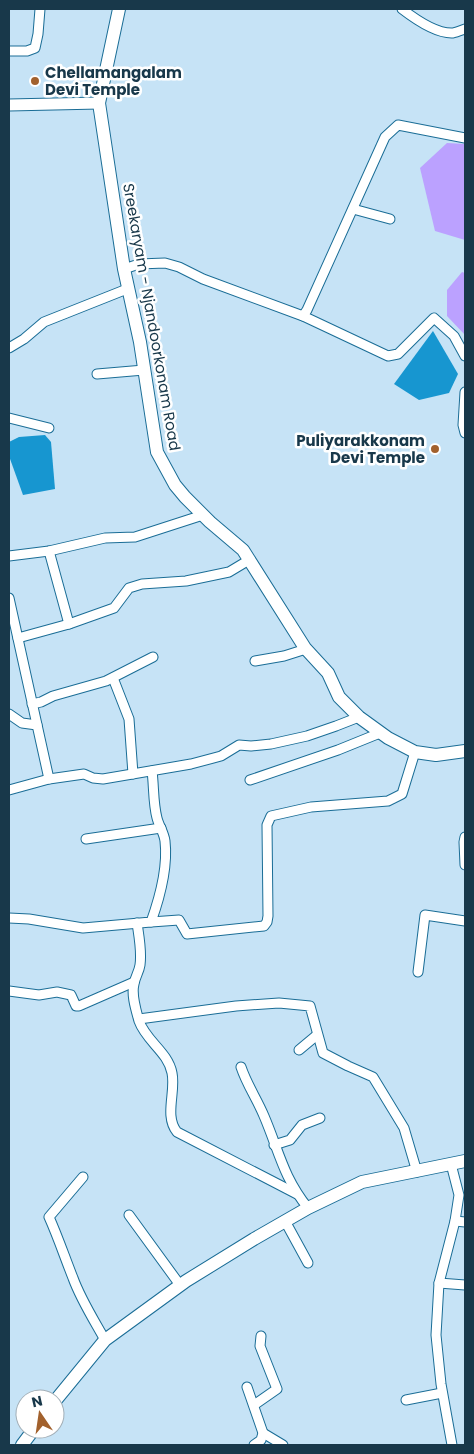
<svg xmlns="http://www.w3.org/2000/svg" width="474" height="1454" font-family="Poppins,sans-serif">
  <style>
    .green { fill: #bba1ff }
    .water { fill: #1796d0 }
    .lines { fill: none; stroke-linecap: round; stroke-linejoin: round }
    .minor-casing { stroke: #1a6d96; stroke-width: 11 }
    .tertiary-casing { stroke: #1a6d96; stroke-width: 13 }
    .secondary-casing { stroke: #1a6d96; stroke-width: 14 }
    .minor { stroke: #fff; stroke-width: 9 }
    .tertiary { stroke: #fff; stroke-width: 11 }
    .secondary { stroke: #fff; stroke-width: 12 }
    .poi-dot { fill: #a2612d; stroke: #fff; stroke-width: 2 }
    .labels { text-anchor: middle; dominant-baseline: central; stroke-width: 5; stroke-linejoin: round; paint-order: stroke }
    .poi-label { font-size: 15px; font-weight: bold; fill: #18384a; stroke: #fff; text-anchor: start }
    .street-label { font-size: 15px; fill: #18384a; stroke: #fff }
  </style>
  <rect width="100%" height="100%" fill="#c6e3f6"/>
  <g class="green">
    <polygon points="447,143 465,144 465,240 435,231 420,168"/>
    <polygon points="462,272 465,273 465,335 447,316 447,290"/>
  </g>
  <g class="water">
    <polygon points="433,331 458,374 449,393 419,400 394,384"/>
    <polygon points="45,435 51,442 55,489 23,495 9,456 9,442 19,437"/>
  </g>
  <g class="lines">
    <defs>
      <g id="minor">
        <path d="M402 9C415 19 436 34 453 33 457 32 462 30 465 29"/>
        <polyline points="9,51 27,51 35,48 38,34 40,9"/>
        <polyline points="353,209 390,219"/>
        <polyline points="124,269 139,264 165,263 179,267 203,279 303,316 388,356 398,354 434,318 454,336 465,356"/>
        <polyline points="303,316 307,310 385,137 398,125 465,138"/>
        <polyline points="9,348 24,339 44,322 127,289"/>
        <polyline points="97,374 144,370"/>
        <polyline points="465,392 463,425 465,433"/>
        <polyline points="9,418 49,428"/>
        <polyline points="49,551 69,624"/>
        <polyline points="9,556 49,551 105,538 135,537 203,515"/>
        <polyline points="9,598 49,779"/>
        <polyline points="18,638 69,624 114,608 129,588 142,584 186,581 229,572 249,560"/>
        <polyline points="255,661 284,656 306,649"/>
        <polyline points="113,678 129,719 133,774"/>
        <polyline points="32,704 41,702 53,696 106,681 153,657"/>
        <polyline points="9,714 22,723 37,725"/>
        <polyline points="250,780 338,750 380,733"/>
        <polyline points="9,790 49,779 84,774 93,778 103,779 191,764 221,756 239,745 251,746 271,744 307,736 336,726 359,717"/>
        <polyline points="465,837 464,842 465,865"/>
        <polyline points="86,839 161,828"/>
        <path d="M9 918 29 919 83 928 151 922C160 897 168 867 165 841 164 833 159 826 157 818 153 803 154 786 152 771"/>
        <polyline points="151,922 179,920 187,934 264,926 267,922 268,916 267,825 271,816 311,807 388,801 402,794 415,752"/>
        <path d="M137 923C139 937 142 951 140 965 139 972 135 977 134 984 131 995 136 1010 139 1021 146 1041 168 1052 172 1073 176 1092 164 1116 177 1132L297 1194"/>
        <polyline points="418,972 425,915 465,921"/>
        <polyline points="9,991 39,995 57,992 71,995 76,1006 79,1006 134,982"/>
        <polyline points="139,1019 236,1006 279,1003 310,1006 323,1053 348,1066 373,1077 404,1128 417,1172"/>
        <polyline points="299,1050 317,1035"/>
        <path d="M241 1067C247 1085 257 1099 264 1116 279 1151 283 1177 308 1208"/>
        <polyline points="274,1145 290,1140 302,1125 320,1118"/>
        <polyline points="451,1164 459,1195 455,1221 439,1283 436,1335 441,1384 452,1445"/>
        <path d="M83 1177 49 1217C58 1237 65 1258 73 1278 81 1300 94 1320 105 1340"/>
        <polyline points="129,1215 180,1285"/>
        <polyline points="285,1221 308,1263"/>
        <polyline points="455,1221 465,1222"/>
        <polyline points="439,1283 465,1285"/>
        <polyline points="247,1387 263,1433 261,1440 254,1445"/>
        <polyline points="406,1400 442,1393"/>
        <polyline points="254,1405 277,1389 260,1346 261,1336"/>
        <polyline points="263,1433 283,1445"/>
      </g>
      <polyline id="tertiary" points="9,105 99,103"/>
      <g id="secondary">
        <polyline points="119,9 99,103 124,269 140,342 157,452 175,485 185,497 210,522 243,550 305,648 328,673 339,697 359,717 388,738 415,752 436,755 465,751"/>
        <polyline points="55,1401 105,1340 186,1281 254,1239 308,1208 362,1182 465,1161"/>
        <polyline points="22,1445 34,1429"/>
      </g>
    </defs>
    <use href="#minor" class="minor-casing"/>
    <use href="#tertiary" class="tertiary-casing"/>
    <use href="#secondary" class="secondary-casing"/>
    <use href="#minor" class="minor"/>
    <use href="#tertiary" class="tertiary"/>
    <use href="#secondary" class="secondary"/>
  </g>
  <g class="poi-dot">
    <circle cx="35" cy="81" r="5"/>
    <circle cx="435" cy="449" r="5"/>
  </g>
  <g class="labels">
    <g class="poi-label">
      <text x="45" y="72">Chellamangalam<tspan x="45" dy="17">Devi Temple</tspan></text>
      <text x="425" y="440" text-anchor="end">Puliyarakkonam<tspan x="425" dy="17">Devi Temple</tspan></text>
    </g>
    <g class="street-label">
      <text transform="translate(152 317) rotate(80)">Sreekaryam - Njandoorkonam Road</text>
    </g>
  </g>
  <rect width="474" height="1454" fill="none" stroke="#18384a" stroke-width="20"/>
  <g transform="translate(40 1414) rotate(347)"><circle r="24" fill="#ffffff" stroke="#a3afb7"/>
  <path d="M0-4L9 19L0 12L-9 19Z" fill="#a2612d"/>
  <text y="-8" font-size="14" font-weight="bold" text-anchor="middle" fill="#18384a">N</text>
  </g>
</svg>
